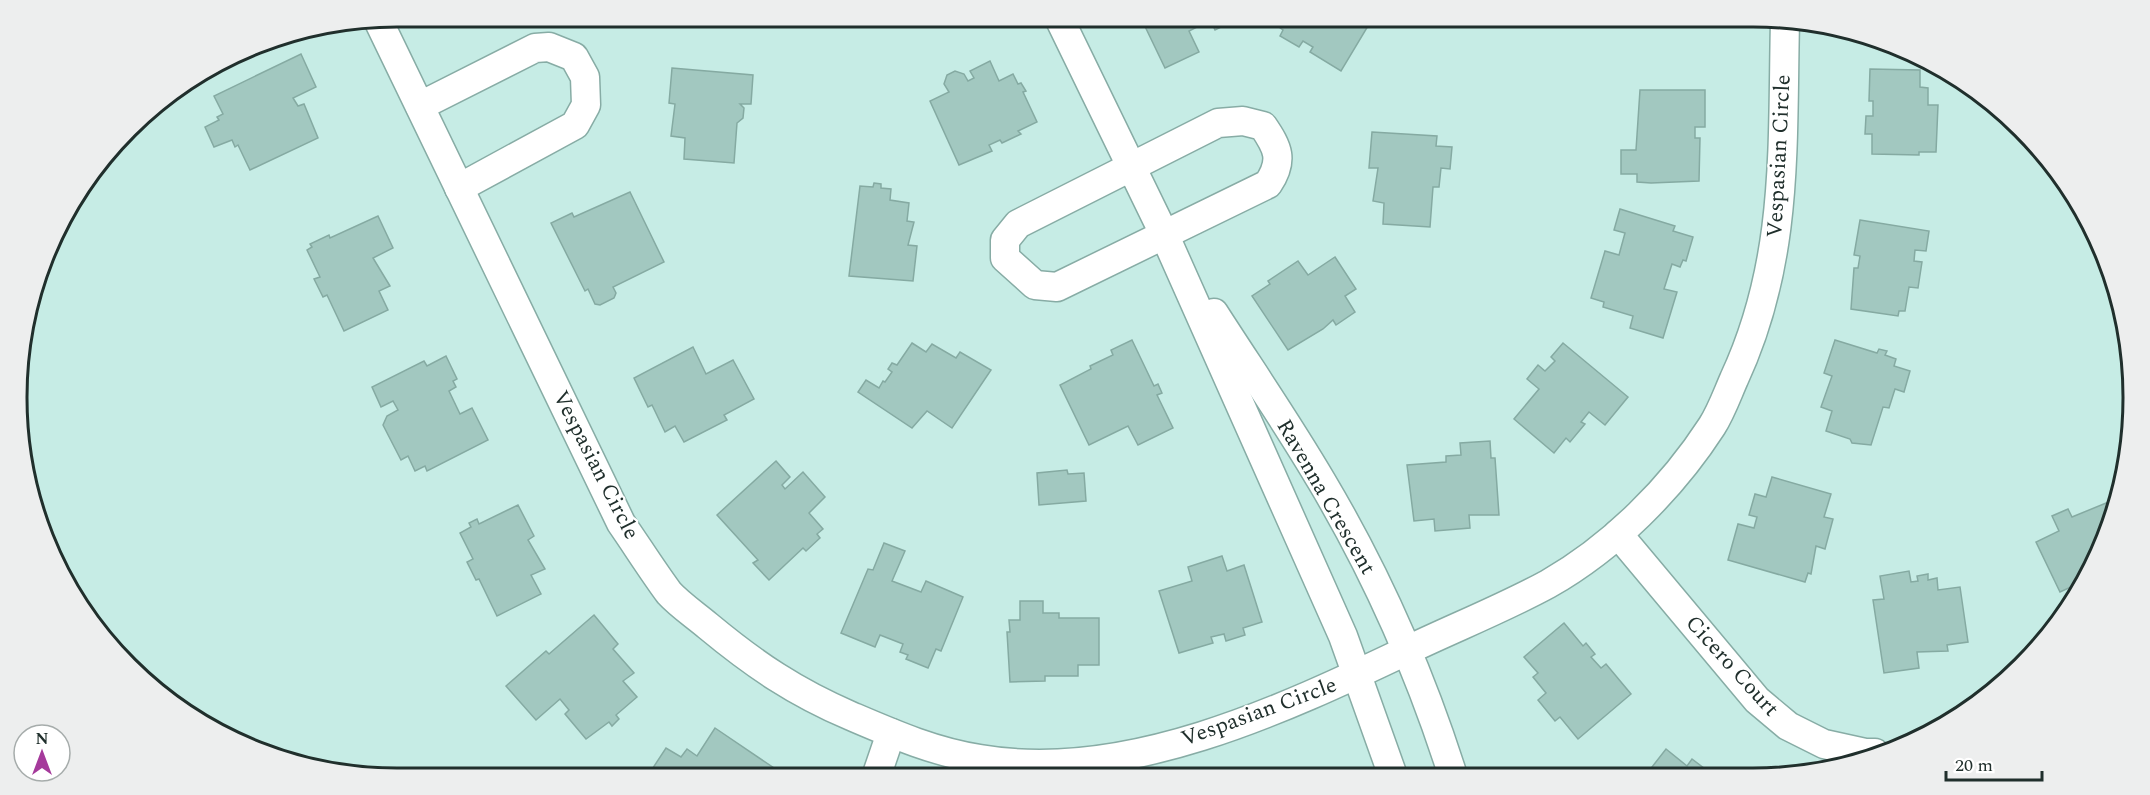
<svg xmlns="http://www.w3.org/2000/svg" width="2150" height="795" font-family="Spectral,serif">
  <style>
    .building { fill: #a2c8c0; stroke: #85aaa2; stroke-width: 1.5 }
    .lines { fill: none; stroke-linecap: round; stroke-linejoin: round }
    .street-casing { stroke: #87aca5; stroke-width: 31 }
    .street { stroke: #fff; stroke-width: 28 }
    .labels { text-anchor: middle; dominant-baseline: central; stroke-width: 4.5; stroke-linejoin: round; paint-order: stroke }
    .street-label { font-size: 22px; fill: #202f2c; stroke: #fff }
    .rim { fill: none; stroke: #202f2c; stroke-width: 3 }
  </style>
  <rect width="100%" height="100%" fill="#c6ece5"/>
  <g class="building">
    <polygon points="1140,16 1240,16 1241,17 1215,30 1209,17 1205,19 1207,22 1189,31 1199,52 1165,68"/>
    <polygon points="1271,16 1374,16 1341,71 1310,52 1313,47 1303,41 1299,47 1280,36 1283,30 1269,20"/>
    <polygon points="301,54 316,87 293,98 298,106 304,104 318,138 250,170 238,145 235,147 232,140 214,147 205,127 219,120 217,117 223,114 214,96"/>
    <polygon points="990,61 999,81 1013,74 1018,84 1021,83 1026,91 1023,92 1037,122 1018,131 1021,134 1002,143 1000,140 989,145 992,151 959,165 930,101 949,92 944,84 947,75 955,71 964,74 968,81 974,78 970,71"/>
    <polygon points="672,68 753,75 751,104 740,104 744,108 743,118 737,123 734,163 684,159 685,138 671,136 675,104 669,103"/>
    <polygon points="1870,69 1920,70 1920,87 1928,88 1928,105 1938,105 1936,152 1919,152 1919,155 1872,154 1872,134 1865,134 1866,116 1873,116 1873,101 1869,101"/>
    <polygon points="1640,90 1705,90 1705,127 1695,127 1695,138 1700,138 1699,181 1651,183 1637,182 1637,174 1621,174 1621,150 1636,150"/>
    <polygon points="1372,132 1437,136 1436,146 1452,147 1450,169 1441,168 1439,187 1433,187 1430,227 1383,224 1384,203 1373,201 1378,168 1369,168"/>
    <polygon points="874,183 881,184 881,188 891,189 890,200 909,203 907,221 914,222 908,245 917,246 913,281 849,276 860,186 873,187"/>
    <polygon points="630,192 664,262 613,287 616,293 614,298 600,305 595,304 588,289 585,291 551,223 572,213 574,217"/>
    <polygon points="1620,209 1675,226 1673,231 1693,237 1686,261 1683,260 1680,267 1672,264 1664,289 1677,292 1663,338 1630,328 1633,316 1603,307 1604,302 1591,298 1605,251 1619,255 1625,233 1614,230"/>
    <polygon points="378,216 393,248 373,258 390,286 379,291 388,310 344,331 327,295 323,297 314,279 320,277 307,250 312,247 310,244 329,235 330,238"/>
    <polygon points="1860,220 1929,231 1926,251 1915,250 1914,261 1922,262 1918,288 1909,287 1905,311 1899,311 1898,316 1851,309 1854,268 1858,268 1860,256 1854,255"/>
    <polygon points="1335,257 1356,289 1345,296 1355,312 1336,325 1333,320 1323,329 1288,350 1252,296 1270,284 1268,281 1298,261 1308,275"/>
    <polygon points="1132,340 1154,386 1158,384 1162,393 1157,395 1173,428 1138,445 1128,426 1089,445 1060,385 1091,369 1090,366 1113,355 1111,350"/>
    <polygon points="1835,340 1877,353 1879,349 1887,351 1885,355 1896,359 1894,366 1910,371 1904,392 1895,389 1889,408 1883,407 1871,445 1852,443 1850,439 1826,431 1832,411 1821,407 1832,376 1824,373"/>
    <polygon points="912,343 926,352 932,344 956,358 960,352 991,370 952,428 927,411 912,428 858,392 866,380 879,388 883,381 885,382 892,372 888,369 892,363 897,365"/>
    <polygon points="1563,343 1628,397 1605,425 1589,412 1581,422 1585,424 1570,442 1566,438 1554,453 1514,419 1539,389 1527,379 1538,365 1545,371 1555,361 1551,357"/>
    <polygon points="693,347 706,374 733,360 754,399 724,415 727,420 684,442 675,426 665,432 652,405 648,407 634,378"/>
    <polygon points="446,356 457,379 453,381 456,387 449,391 460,414 472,408 488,440 427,471 425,466 415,471 408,456 401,460 383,425 387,416 398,410 393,401 381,407 372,387 424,361 427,366"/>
    <polygon points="1490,441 1491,458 1495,458 1499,515 1469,515 1470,528 1435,531 1434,519 1414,521 1407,465 1446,462 1446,456 1461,455 1460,443"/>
    <polygon points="776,461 790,477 782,485 785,489 803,472 825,497 809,513 823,529 817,534 820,538 806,551 803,548 769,580 753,563 758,560 717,515"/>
    <polygon points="1067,470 1068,474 1084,473 1086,501 1039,505 1037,473"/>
    <polygon points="1772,477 1831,494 1824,517 1833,519 1825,549 1816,546 1811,574 1808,573 1805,582 1728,560 1738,524 1754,528 1757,517 1749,515 1755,494 1766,497"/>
    <polygon points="2111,501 2115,509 2082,582 2060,592 2036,542 2059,531 2052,516 2068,509 2072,517"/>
    <polygon points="518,505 534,536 528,540 545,569 531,575 541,594 497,616 479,579 476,580 467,562 473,559 460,533 471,527 469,523 477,519 479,524"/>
    <polygon points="884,543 905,551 892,581 921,592 926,581 963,597 941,651 936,649 928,668 906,659 908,655 900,652 903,644 880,635 875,647 841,633 868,569 873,570"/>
    <polygon points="1222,556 1227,571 1244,565 1262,622 1243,628 1245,635 1226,641 1224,634 1211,637 1213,643 1179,653 1159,591 1192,581 1188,567"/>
    <polygon points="1909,571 1911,582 1918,581 1917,576 1928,574 1928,580 1937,578 1938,590 1960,587 1968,642 1947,645 1948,651 1917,652 1919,668 1884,673 1873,600 1884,599 1880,576"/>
    <polygon points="1020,601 1043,601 1043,613 1059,613 1059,618 1099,618 1099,665 1078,665 1078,676 1045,676 1045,681 1010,682 1007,632 1010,632 1009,620 1020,620"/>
    <polygon points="594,615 618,644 613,649 634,673 623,681 637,697 616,715 619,719 612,726 609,722 586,739 565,714 569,710 560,699 536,720 506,686 546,651 549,654"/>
    <polygon points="1564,623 1583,646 1586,643 1595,654 1591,657 1601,668 1606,664 1631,694 1578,739 1560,717 1555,721 1538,700 1546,693 1533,677 1538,673 1524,657"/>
    <polygon points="715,728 774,768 768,778 647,777 666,748 681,757 687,749 697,756"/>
    <polygon points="1666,749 1687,766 1692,759 1713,775 1645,776"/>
  </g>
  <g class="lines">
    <defs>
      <g id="street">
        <polyline points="1058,16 1165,236 1343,636 1393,776"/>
        <path d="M378 20 621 523C637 546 652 570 669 593 680 605 695 615 708 626 755 665 795 692 851 716 893 734 934 752 980 759 1125 784 1282 710 1410 649 1456 627 1504 608 1548 584 1613 547 1672 488 1712 426 1721 412 1727 395 1734 379 1789 261 1782 148 1785 21"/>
        <polyline points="420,106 535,48 549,47 574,57 585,77 586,105 575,125 459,188"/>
        <path d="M1243 121 1263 126C1278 148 1284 160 1268 184L1057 287 1035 285 1005 258V240L1018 224 1218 123Z"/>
        <path d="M1214 313C1250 369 1288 424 1322 482 1376 573 1421 675 1453 776"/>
        <polyline points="1618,534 1757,700 1788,726 1824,744 1865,753 1875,753"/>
        <polyline points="876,777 891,733"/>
      </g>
    </defs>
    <use href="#street" class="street-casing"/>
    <use href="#street" class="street"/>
  </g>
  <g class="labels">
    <g class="street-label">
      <text transform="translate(1779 156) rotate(-87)">Vespasian Circle</text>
      <text transform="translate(596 465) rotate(63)">Vespasian Circle</text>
      <text transform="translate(1326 497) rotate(60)">Ravenna Crescent</text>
      <text transform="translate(1732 666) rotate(48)">Cicero Court</text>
      <text transform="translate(1259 712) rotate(-20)">Vespasian Circle</text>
    </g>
  </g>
  <path d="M0 0H2150V795H0ZM397 27H1753A370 370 0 0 1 2123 397V398A370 370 0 0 1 1753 768H397A370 370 0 0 1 27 398V397A370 370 0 0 1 397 27Z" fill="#edeeee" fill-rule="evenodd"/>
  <path class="rim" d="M397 27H1753A370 370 0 0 1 2123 397V398A370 370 0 0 1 1753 768H397A370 370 0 0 1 27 398V397A370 370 0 0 1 397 27Z"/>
  <g transform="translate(42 753)"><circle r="28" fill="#ffffff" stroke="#a6acab" stroke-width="1.5"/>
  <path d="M0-4.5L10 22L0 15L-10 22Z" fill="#a53a9b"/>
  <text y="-9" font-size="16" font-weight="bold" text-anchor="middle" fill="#202f2c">N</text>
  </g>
  <path d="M1946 771v9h96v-9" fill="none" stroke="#202f2c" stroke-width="3"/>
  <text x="1955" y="771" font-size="18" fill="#202f2c" stroke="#ffffff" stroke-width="4.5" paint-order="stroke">20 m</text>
</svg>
